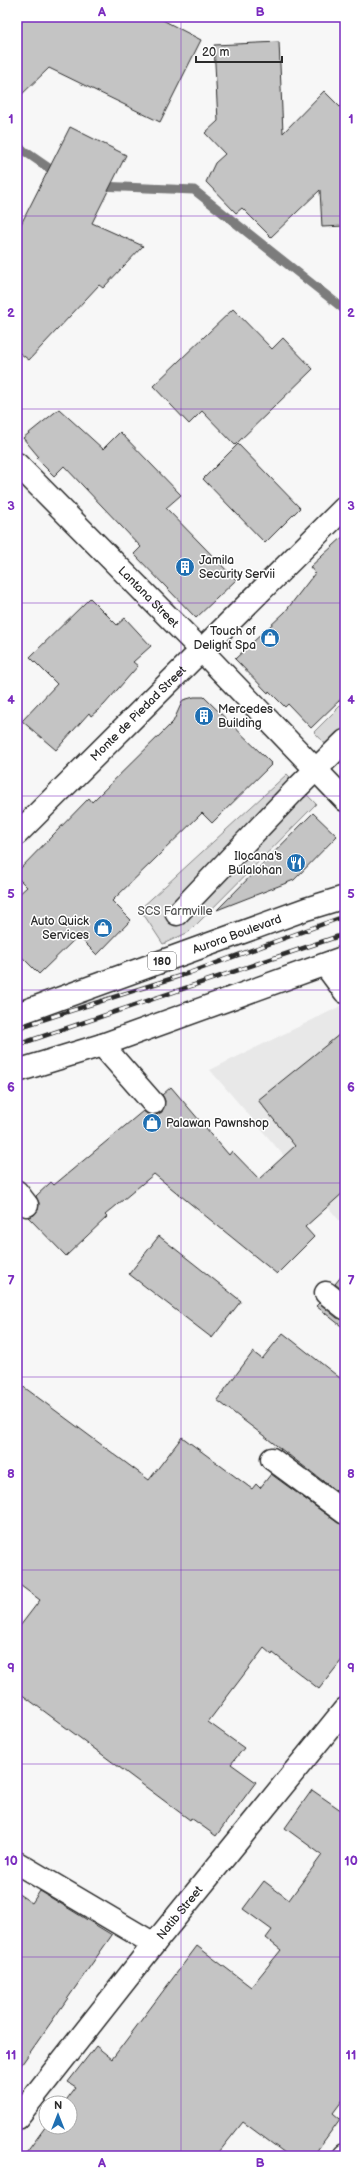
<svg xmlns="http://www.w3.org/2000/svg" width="362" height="2173" font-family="'Balsamiq Sans',sans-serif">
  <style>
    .built { fill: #e8e8e8 }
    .green { fill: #d9d9d9; stroke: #828282 }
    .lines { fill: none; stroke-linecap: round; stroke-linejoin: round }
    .stream { stroke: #7b7b7b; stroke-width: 9 }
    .building { fill: #c4c4c4; stroke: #2b2b2b }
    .minor-casing { stroke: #2b2b2b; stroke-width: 25 }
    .major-casing { stroke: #2b2b2b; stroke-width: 25 }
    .minor { stroke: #fff; stroke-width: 22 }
    .major { stroke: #fff; stroke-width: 22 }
    .rail-casing { stroke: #2b2b2b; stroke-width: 4.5 }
    .rail { stroke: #fff; stroke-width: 3; stroke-dasharray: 9; stroke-linecap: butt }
    .grid { fill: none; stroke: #7b2cbf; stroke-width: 1; stroke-opacity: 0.55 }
    .labels { text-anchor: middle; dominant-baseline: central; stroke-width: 3; stroke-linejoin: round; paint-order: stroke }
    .shield { fill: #fff; stroke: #6b6b6b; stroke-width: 1 }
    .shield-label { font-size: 11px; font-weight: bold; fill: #2b2b2b }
    .poi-label { font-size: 12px; fill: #2b2b2b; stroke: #fff; text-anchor: start }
    .street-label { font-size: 12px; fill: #2b2b2b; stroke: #fff }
    .park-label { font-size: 12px; fill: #565656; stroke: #fff }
    .neatline { fill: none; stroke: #7b2cbf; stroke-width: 1.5 }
    .grid-label { font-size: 13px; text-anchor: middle; font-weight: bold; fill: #7b2cbf }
  </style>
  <rect width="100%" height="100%" fill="#f7f7f7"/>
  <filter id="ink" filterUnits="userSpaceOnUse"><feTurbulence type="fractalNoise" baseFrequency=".025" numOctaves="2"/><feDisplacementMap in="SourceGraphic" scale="8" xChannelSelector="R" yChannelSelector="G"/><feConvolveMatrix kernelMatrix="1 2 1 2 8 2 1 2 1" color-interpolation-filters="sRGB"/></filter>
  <g filter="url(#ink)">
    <polygon class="built" points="345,1004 345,1227 210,1070"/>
    <g class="green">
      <polygon points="345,701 345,764 314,732"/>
      <polygon points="287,774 316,804 189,932 163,944 140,909"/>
    </g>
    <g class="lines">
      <g class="stream">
        <polyline points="17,146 59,175"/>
        <polyline points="99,186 194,190 345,310"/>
      </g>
    </g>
    <g class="building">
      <polygon points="24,17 157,17 201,40 160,122 49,68 17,99 17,31"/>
      <polygon points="279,42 283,133 324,91 345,112 345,226 322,227 320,190 271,237 242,208 236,213 206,182 215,163 225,154 205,133 218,121 214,45"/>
      <polygon points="70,127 126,155 92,223 143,246 103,288 99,285 29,360 17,351 17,232"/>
      <polygon points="233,309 272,349 283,338 313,369 235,445 202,411 189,424 153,386"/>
      <polygon points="59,409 103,449 120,432 181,495 166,508 236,580 196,618 134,554 141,547 64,466 54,476 36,458 38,456 23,438"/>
      <polygon points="238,444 300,508 265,543 203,479"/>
      <polygon points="345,535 345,695 311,728 288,704 285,707 269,691 268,693 235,659 285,612 315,573 310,567"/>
      <polygon points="90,598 117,625 125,618 151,646 133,662 138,666 104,705 91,716 89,713 56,750 22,721 57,684 30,657"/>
      <polygon points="194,697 204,697 272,764 212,823 202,813 112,901 131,920 97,955 78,936 39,974 17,952 17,896 27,887 17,877 17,872 89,798 92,802 173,722 183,700"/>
      <polygon points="313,813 337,836 294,880 217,910"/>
      <polygon points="345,1030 345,1191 305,1227 314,1237 277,1274 154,1174 105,1215 107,1217 66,1256 28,1217 34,1215 38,1210 39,1203 36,1196 51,1182 54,1185 143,1111 149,1115 156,1115 162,1112 165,1101 162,1095 171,1087 229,1155 232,1151 259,1179 295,1146 258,1100"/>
      <polygon points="159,1236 241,1301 212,1338 129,1274"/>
      <polygon points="345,1272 345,1292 335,1284"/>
      <polygon points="319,1303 337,1318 345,1320 345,1329 316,1306"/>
      <polygon points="283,1333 345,1382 345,1479 336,1491 217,1400 253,1352 262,1359"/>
      <polygon points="17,1382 149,1480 182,1437 252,1489 256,1484 260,1488 271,1474 338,1523 345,1525 345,1656 319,1689 273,1653 272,1655 264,1648 208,1722 244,1748 231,1764 256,1782 216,1836 191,1818 190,1820 17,1691 17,1630 40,1600 17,1583"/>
      <polygon points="312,1790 345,1813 345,2097 333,2113 340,2119 313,2156 289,2156 243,2122 216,2156 24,2156 46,2126 70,2127 70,2103 64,2103 76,2087 68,2082 96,2046 112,2059 197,1946 251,1987 281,1950 266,1938 272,1930 243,1909 264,1881 289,1900 322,1855 285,1828"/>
      <polygon points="40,1891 112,1935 17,2071 17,1893 32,1903"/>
    </g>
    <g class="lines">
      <defs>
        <g id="minor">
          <path id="s1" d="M17 464 202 651 345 800"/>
          <path id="s2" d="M17 834 345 507"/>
          <polyline points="177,914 296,789 345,741"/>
          <polyline points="325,965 345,992"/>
          <polyline points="102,1045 153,1103"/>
          <polyline points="17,1192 27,1205"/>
          <polyline points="326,1293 345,1308"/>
          <polyline points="272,1459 345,1513"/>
          <polyline points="17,1863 154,1944"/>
          <path id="s3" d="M17 2118 154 1944 345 1709"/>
          <polyline points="344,2156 345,2155"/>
        </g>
        <g id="major">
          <path id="s4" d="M17 1014 306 909 345 897"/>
          <polyline points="17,1071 102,1045 345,957"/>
        </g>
      </defs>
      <use href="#minor" class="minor-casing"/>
      <use href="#major" class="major-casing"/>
      <use href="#minor" class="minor"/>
      <use href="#major" class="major"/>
      <defs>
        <g id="rail">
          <polyline points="17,1028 189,973 345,916"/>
          <polyline points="17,1045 345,934"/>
        </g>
      </defs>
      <use href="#rail" class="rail-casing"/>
      <use href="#rail" class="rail"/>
    </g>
  </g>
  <path class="grid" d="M181 17V2156M17 216H345M17 409H345M17 603H345M17 796H345M17 990H345M17 1183H345M17 1377H345M17 1570H345M17 1764H345M17 1957H345"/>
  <defs>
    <symbol id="building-disc" viewBox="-11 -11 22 22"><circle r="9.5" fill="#1f6fb2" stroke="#fff"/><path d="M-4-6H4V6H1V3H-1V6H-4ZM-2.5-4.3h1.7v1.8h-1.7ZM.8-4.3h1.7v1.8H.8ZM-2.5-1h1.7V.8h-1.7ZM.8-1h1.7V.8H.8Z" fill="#fff"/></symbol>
    <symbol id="shop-disc" viewBox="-11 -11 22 22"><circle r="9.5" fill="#1f6fb2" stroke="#fff"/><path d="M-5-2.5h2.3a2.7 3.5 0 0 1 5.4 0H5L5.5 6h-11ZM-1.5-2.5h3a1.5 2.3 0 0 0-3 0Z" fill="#fff"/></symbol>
    <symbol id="restaurant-disc" viewBox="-11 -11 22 22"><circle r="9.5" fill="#1f6fb2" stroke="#fff"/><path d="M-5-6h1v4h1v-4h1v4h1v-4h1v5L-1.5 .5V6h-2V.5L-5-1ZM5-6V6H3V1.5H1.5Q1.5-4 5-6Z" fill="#fff"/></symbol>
  </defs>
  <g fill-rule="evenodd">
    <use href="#building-disc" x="174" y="556" width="22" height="22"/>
    <use href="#shop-disc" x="259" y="627" width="22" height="22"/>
    <use href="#building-disc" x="193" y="705" width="22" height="22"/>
    <use href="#restaurant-disc" x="285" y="852" width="22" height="22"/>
    <use href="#shop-disc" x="92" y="917" width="22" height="22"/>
    <use href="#shop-disc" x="141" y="1112" width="22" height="22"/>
  </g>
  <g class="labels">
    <rect class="shield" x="148" y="952" width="28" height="18" rx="3"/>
    <g class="shield-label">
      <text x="162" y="961">180</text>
    </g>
    <g class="poi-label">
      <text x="199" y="560">Jamila<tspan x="199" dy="14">Security Servii</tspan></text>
      <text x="256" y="631" text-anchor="end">Touch of<tspan x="256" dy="14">Delight Spa</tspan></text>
      <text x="218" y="709">Mercedes<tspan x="218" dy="14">Building</tspan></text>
      <text x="282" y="856" text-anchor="end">Ilocana's<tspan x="282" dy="14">Bulalohan</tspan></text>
      <text x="89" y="921" text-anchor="end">Auto Quick<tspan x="89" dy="14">Services</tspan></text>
      <text x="166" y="1123">Palawan Pawnshop</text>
    </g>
    <g class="street-label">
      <text stroke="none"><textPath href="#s1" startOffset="187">Lantana Street</textPath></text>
      <text stroke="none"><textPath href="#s2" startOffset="171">Monte de Piedad Street</textPath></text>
      <text stroke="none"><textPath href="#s4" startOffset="234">Aurora Boulevard</textPath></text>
      <text stroke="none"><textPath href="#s3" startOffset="262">Natib Street</textPath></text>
    </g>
    <g class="park-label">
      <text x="175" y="911">SCS Farmville</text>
    </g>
  </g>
  <rect width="362" height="2173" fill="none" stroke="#fff" stroke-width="44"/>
  <g transform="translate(58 2115)"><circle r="19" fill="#ffffff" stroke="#aaaaaa"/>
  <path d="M0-3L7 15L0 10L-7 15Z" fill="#1f6fb2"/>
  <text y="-6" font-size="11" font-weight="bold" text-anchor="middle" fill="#2b2b2b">N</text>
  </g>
  <path d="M196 56v6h86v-6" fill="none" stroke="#2b2b2b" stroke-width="2"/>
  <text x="202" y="56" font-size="12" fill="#2b2b2b" stroke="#ffffff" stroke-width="3" paint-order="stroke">20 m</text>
  <rect x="22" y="22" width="318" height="2129" class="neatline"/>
  <g class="grid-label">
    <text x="102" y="16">A</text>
    <text x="260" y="16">B</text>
    <text x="11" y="123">1</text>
    <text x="351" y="123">1</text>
    <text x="11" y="317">2</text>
    <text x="351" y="317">2</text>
    <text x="11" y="510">3</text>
    <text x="351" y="510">3</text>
    <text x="11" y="704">4</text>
    <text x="351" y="704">4</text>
    <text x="11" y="898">5</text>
    <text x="351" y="898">5</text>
    <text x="11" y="1091">6</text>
    <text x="351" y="1091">6</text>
    <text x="11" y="1285">7</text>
    <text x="351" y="1285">7</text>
    <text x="11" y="1478">8</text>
    <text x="351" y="1478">8</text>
    <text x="11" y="1672">9</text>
    <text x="351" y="1672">9</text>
    <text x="11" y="1865">10</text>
    <text x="351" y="1865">10</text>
    <text x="11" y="2059">11</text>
    <text x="351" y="2059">11</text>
    <text x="102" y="2167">A</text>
    <text x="260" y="2167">B</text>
  </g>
</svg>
